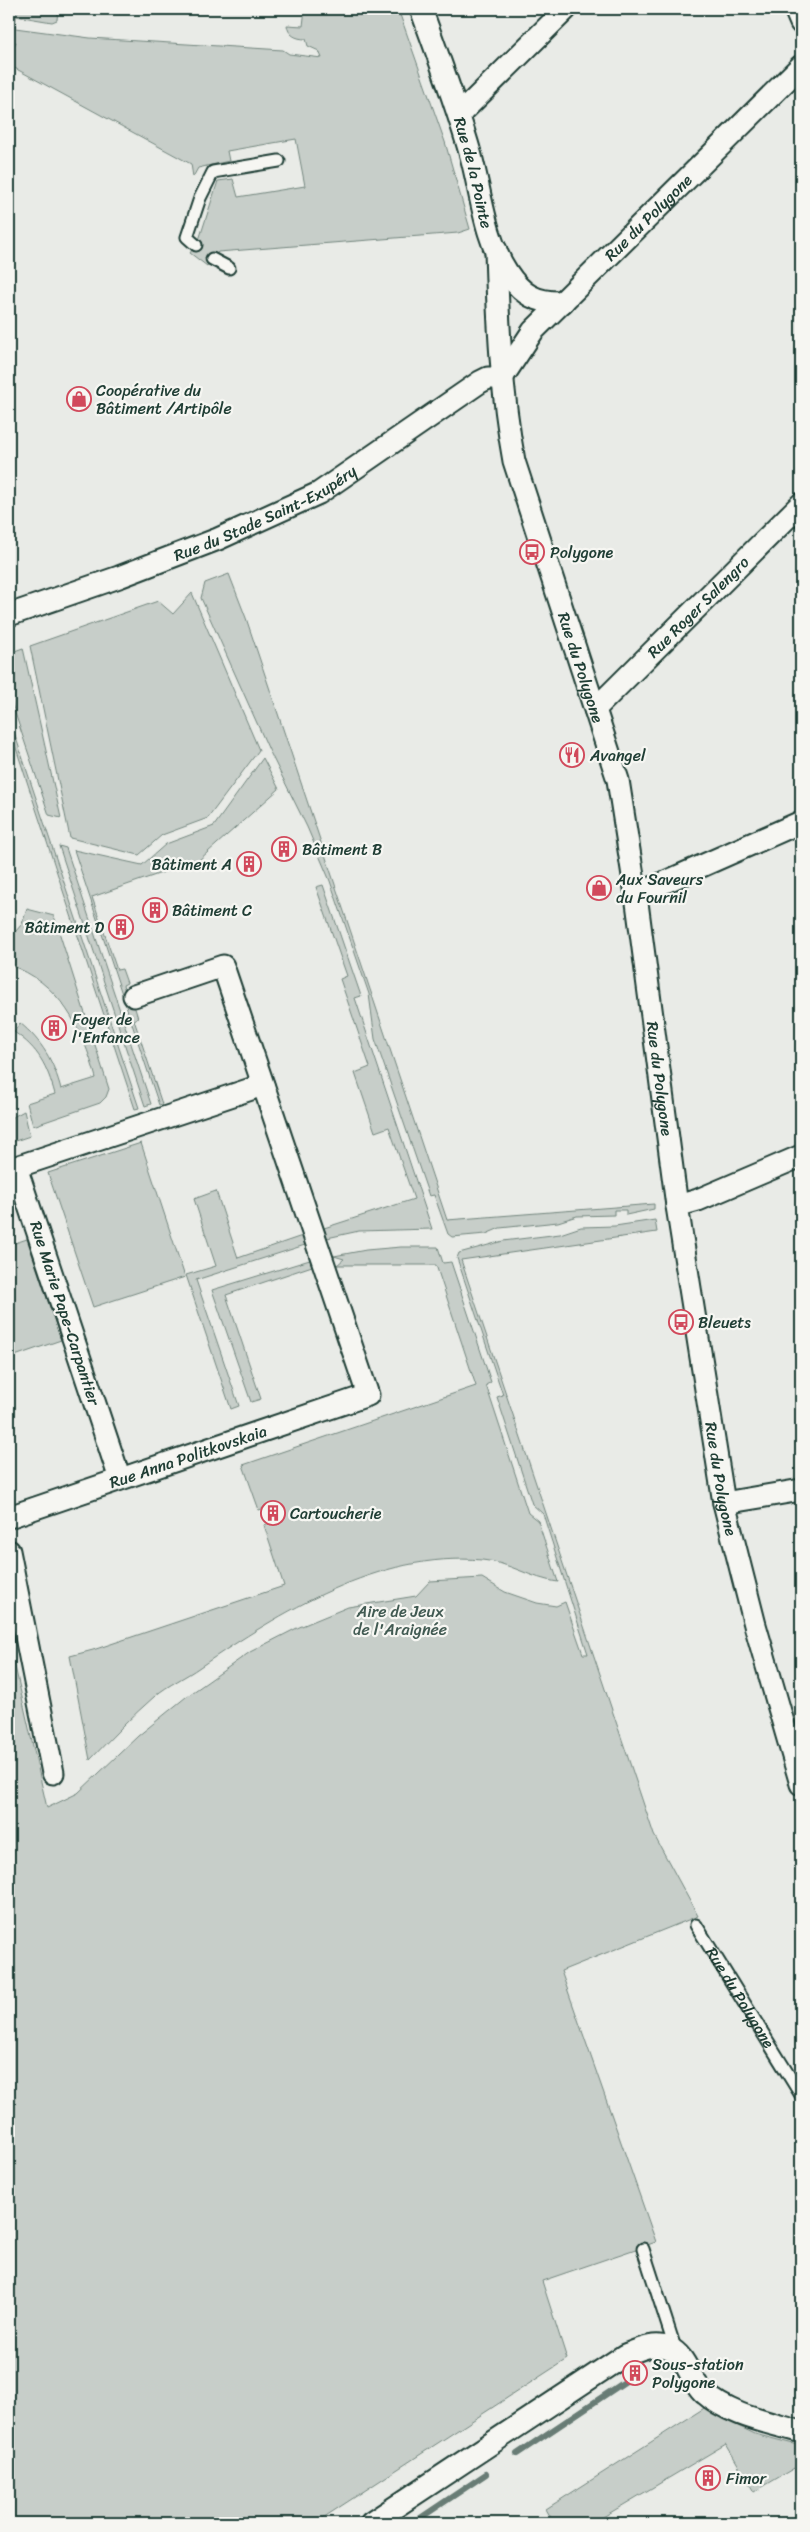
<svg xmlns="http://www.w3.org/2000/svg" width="810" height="2532" font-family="Sriracha,sans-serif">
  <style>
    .green { fill: #c7cec9; stroke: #73867e }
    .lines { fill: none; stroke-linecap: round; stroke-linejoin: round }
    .stream { stroke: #687c75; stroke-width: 6 }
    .lane-casing { stroke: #1f3d34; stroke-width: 15 }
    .street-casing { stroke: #1f3d34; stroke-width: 25 }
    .lane { stroke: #f6f6f2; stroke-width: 11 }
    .street { stroke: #f6f6f2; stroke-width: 21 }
    .labels { text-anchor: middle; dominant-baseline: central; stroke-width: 4.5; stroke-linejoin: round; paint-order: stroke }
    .street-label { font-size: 16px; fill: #1f3d34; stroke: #f6f6f2 }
    .poi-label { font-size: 16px; fill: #1f3d34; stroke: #f6f6f2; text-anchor: start }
    .park-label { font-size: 16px; fill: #415a52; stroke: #f6f6f2 }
  </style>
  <rect width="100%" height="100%" fill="#e9ebe7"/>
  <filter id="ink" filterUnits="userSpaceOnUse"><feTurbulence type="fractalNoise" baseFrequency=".02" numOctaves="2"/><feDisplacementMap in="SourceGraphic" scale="10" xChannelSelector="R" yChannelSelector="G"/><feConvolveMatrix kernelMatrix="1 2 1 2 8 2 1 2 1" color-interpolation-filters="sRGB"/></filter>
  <g filter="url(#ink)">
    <g class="green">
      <path d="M9 9H58L57 20 52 22 16 16 15 28 90 38 283 50 289 54 322 58 319 51 308 46 306 39C296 39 288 35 287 25L303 26 305 9H398L445 142 470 229 458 233 218 252 207 266 190 253 199 240 218 181 233 179 238 197 305 186 296 139 227 151 229 161 198 168 193 177 191 164 9 65V57L16 42H9Z"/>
      <polygon points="229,574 246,618 447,1220 654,1204 654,1209 626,1215 626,1210 614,1210 614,1215 577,1216 558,1222 500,1228 486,1234 452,1237 448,1234 434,1195 429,1196 375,1039 369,994 330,881 307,827 269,750 201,598 205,583"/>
      <polygon points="192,593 259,750 208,818 162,835 139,855 70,838 30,646 158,601 173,614"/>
      <polygon points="23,648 61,818 49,815 9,695 9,653"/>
      <polygon points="9,717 139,1108 135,1109 9,727"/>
      <polygon points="263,758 279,789 199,860 92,897 117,970 122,969 127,983 123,985 129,1003 133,1002 138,1018 134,1020 162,1104 159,1105 74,850 142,865 166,844 214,826"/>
      <polygon points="59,846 66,848 151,1104 145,1106"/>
      <polygon points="323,885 361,996 355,998 432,1229 359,1231 327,1238 324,1228 414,1199 389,1127 375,1132 355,1073 370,1067 340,979 347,976 316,887"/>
      <path d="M27 909 54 916 109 1089 106 1097 100 1103 33 1126 27 1103 55 1094C47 1066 39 1049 14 1032L20 1023C42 1041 54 1062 61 1089L96 1078C83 1029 59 981 9 965V939L22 924Z"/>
      <polygon points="24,1111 30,1136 9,1143 9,1119"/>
      <polygon points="141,1143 185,1277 93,1307 48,1173"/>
      <polygon points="216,1191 238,1258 305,1235 308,1244 196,1280 239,1406 231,1409 186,1275 216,1266 194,1199"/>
      <polygon points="655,1220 657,1232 461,1260 654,1835 698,1916 561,1971 656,2242 542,2281 567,2359 315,2523 9,2523 9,1658 14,1662 47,1808 78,1793 138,1736 186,1697 250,1652 297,1628 348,1607 416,1596 430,1581 482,1578 505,1592 537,1603 556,1606 565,1602 583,1654 588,1654 543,1514 532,1504 497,1397 503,1395 457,1258 459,1253 503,1241 560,1234 581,1227 615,1226"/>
      <polygon points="27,1239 61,1340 9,1358 9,1245"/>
      <path d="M401 1247H438L443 1263 451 1262 491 1382 486 1385 528 1513 538 1521 558 1582C531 1579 509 1562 482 1560 379 1551 281 1612 200 1667 186 1677 168 1685 155 1696 132 1716 111 1738 90 1760L70 1656 93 1650 284 1586 264 1525 278 1520 273 1505 259 1510 243 1465 476 1386 436 1265H337L344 1259 334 1256 366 1250Z"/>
      <polygon points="313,1259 315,1265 226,1295 261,1399 251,1402 212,1290"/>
      <polygon points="709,2405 738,2426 755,2434 801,2446 801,2464 754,2492 726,2444 593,2523 554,2523 546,2509"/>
    </g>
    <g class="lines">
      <g class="stream">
        <polyline points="517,2454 626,2381"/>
        <polyline points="413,2523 486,2474"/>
      </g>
      <defs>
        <g id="lane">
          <polyline points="196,245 187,237 200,198 213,172 279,161"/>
          <polyline points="212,259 229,268"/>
          <path id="s1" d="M696 1925 801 2095"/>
          <polyline points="643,2249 676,2351"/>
        </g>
        <g id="street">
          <path id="s2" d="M421 9C439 58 457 106 471 156 481 193 485 239 507 272 522 295 536 303 563 302"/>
          <polyline points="795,9 801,23"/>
          <polyline points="459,115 566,9"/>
          <path id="s3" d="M496 250C498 321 501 391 514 461L618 780 636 895 677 1206 724 1503 755 1625 801 1784"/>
          <path id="s4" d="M502 378 533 331 801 66"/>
          <path id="s5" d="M9 615 119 577 218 539 319 493 480 382 488 378H502"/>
          <path id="s6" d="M595 709 801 504"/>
          <polyline points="636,895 801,822"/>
          <polyline points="677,1206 698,1200 801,1156"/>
          <polyline points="120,1479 16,1167 263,1085"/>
          <polyline points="724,1503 801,1490"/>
          <path id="s7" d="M9 1517 368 1395 223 966 134 996"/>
          <polyline points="9,1551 53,1773"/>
          <path d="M371 2523 625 2355C638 2350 654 2342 669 2348 686 2355 690 2380 703 2392 730 2416 768 2422 801 2432"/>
        </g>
      </defs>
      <use href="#lane" class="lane-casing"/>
      <use href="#street" class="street-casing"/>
      <use href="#lane" class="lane"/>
      <use href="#street" class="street"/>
    </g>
  </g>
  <defs>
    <symbol id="shop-ring" viewBox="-11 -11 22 22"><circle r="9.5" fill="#f6f6f2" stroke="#d1495b" stroke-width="1.5"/><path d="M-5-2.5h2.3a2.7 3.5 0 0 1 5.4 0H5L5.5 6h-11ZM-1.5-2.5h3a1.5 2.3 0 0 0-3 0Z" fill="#d1495b"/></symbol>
    <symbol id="bus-ring" viewBox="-11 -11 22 22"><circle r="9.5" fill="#f6f6f2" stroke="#d1495b" stroke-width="1.5"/><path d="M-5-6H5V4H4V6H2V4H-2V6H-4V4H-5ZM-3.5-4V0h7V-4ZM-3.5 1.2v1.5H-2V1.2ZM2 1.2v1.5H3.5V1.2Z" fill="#d1495b"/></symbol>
    <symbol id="restaurant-ring" viewBox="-11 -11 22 22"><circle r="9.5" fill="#f6f6f2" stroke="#d1495b" stroke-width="1.5"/><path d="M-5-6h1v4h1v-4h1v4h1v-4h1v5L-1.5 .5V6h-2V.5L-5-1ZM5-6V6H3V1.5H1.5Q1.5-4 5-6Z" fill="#d1495b"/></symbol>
    <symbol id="building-ring" viewBox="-11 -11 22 22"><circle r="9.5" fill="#f6f6f2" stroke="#d1495b" stroke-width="1.5"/><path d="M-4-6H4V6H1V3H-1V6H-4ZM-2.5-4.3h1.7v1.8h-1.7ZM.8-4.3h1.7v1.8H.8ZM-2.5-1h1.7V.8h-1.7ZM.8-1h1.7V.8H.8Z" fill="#d1495b"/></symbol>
  </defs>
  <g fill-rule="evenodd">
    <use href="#shop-ring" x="65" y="385" width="28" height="28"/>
    <use href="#bus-ring" x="518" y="538" width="28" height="28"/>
    <use href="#restaurant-ring" x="558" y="741" width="28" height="28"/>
    <use href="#building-ring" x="270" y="835" width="28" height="28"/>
    <use href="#building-ring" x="235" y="850" width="28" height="28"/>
    <use href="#shop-ring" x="585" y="874" width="28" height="28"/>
    <use href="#building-ring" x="141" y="896" width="28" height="28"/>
    <use href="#building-ring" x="107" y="913" width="28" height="28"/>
    <use href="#building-ring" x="40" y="1014" width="28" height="28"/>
    <use href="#bus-ring" x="667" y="1308" width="28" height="28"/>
    <use href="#building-ring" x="259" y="1499" width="28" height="28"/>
    <use href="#building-ring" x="621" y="2359" width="28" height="28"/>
    <use href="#building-ring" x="694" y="2464" width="28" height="28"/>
  </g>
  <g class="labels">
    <g class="street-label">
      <text stroke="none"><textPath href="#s2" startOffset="172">Rue de la Pointe</textPath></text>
      <text stroke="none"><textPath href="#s4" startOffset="218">Rue du Polygone</textPath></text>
      <text stroke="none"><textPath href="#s5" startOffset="276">Rue du Stade Saint-Exupéry</textPath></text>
      <text stroke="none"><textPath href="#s6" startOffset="145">Rue Roger Salengro</textPath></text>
      <text stroke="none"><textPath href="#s3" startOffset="429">Rue du Polygone</textPath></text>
      <text stroke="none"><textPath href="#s3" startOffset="849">Rue du Polygone</textPath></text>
      <text transform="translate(65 1313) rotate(72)">Rue Marie Pape-Carpantier</text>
      <text stroke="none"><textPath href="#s7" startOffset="189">Rue Anna Politkovskaia</textPath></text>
      <text stroke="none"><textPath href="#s3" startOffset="1254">Rue du Polygone</textPath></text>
      <text stroke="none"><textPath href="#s1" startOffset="85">Rue du Polygone</textPath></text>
    </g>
    <g class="poi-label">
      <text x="96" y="390">Coopérative du<tspan x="96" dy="18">Bâtiment /Artipôle</tspan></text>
      <text x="550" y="552">Polygone</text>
      <text x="590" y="755">Avangel</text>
      <text x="302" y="849">Bâtiment B</text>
      <text x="232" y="864" text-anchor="end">Bâtiment A</text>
      <text x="616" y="879">Aux Saveurs<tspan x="616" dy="18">du Fournil</tspan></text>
      <text x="172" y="910">Bâtiment C</text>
      <text x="104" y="927" text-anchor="end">Bâtiment D</text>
      <text x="72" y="1019">Foyer de<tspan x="72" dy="18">l'Enfance</tspan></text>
      <text x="698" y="1322">Bleuets</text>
      <text x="290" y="1513">Cartoucherie</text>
      <text x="652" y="2364">Sous-station<tspan x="652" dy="18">Polygone</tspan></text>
      <text x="726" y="2478">Fimor</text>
    </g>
    <g class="park-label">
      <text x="400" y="1611">Aire de Jeux<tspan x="400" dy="18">de l'Araignée</tspan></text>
    </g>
  </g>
  <rect width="810" height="2532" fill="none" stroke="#f6f6f2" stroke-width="30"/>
  <rect x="15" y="15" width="780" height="2502" fill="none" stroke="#1f3d34" stroke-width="2" filter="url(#ink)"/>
</svg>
